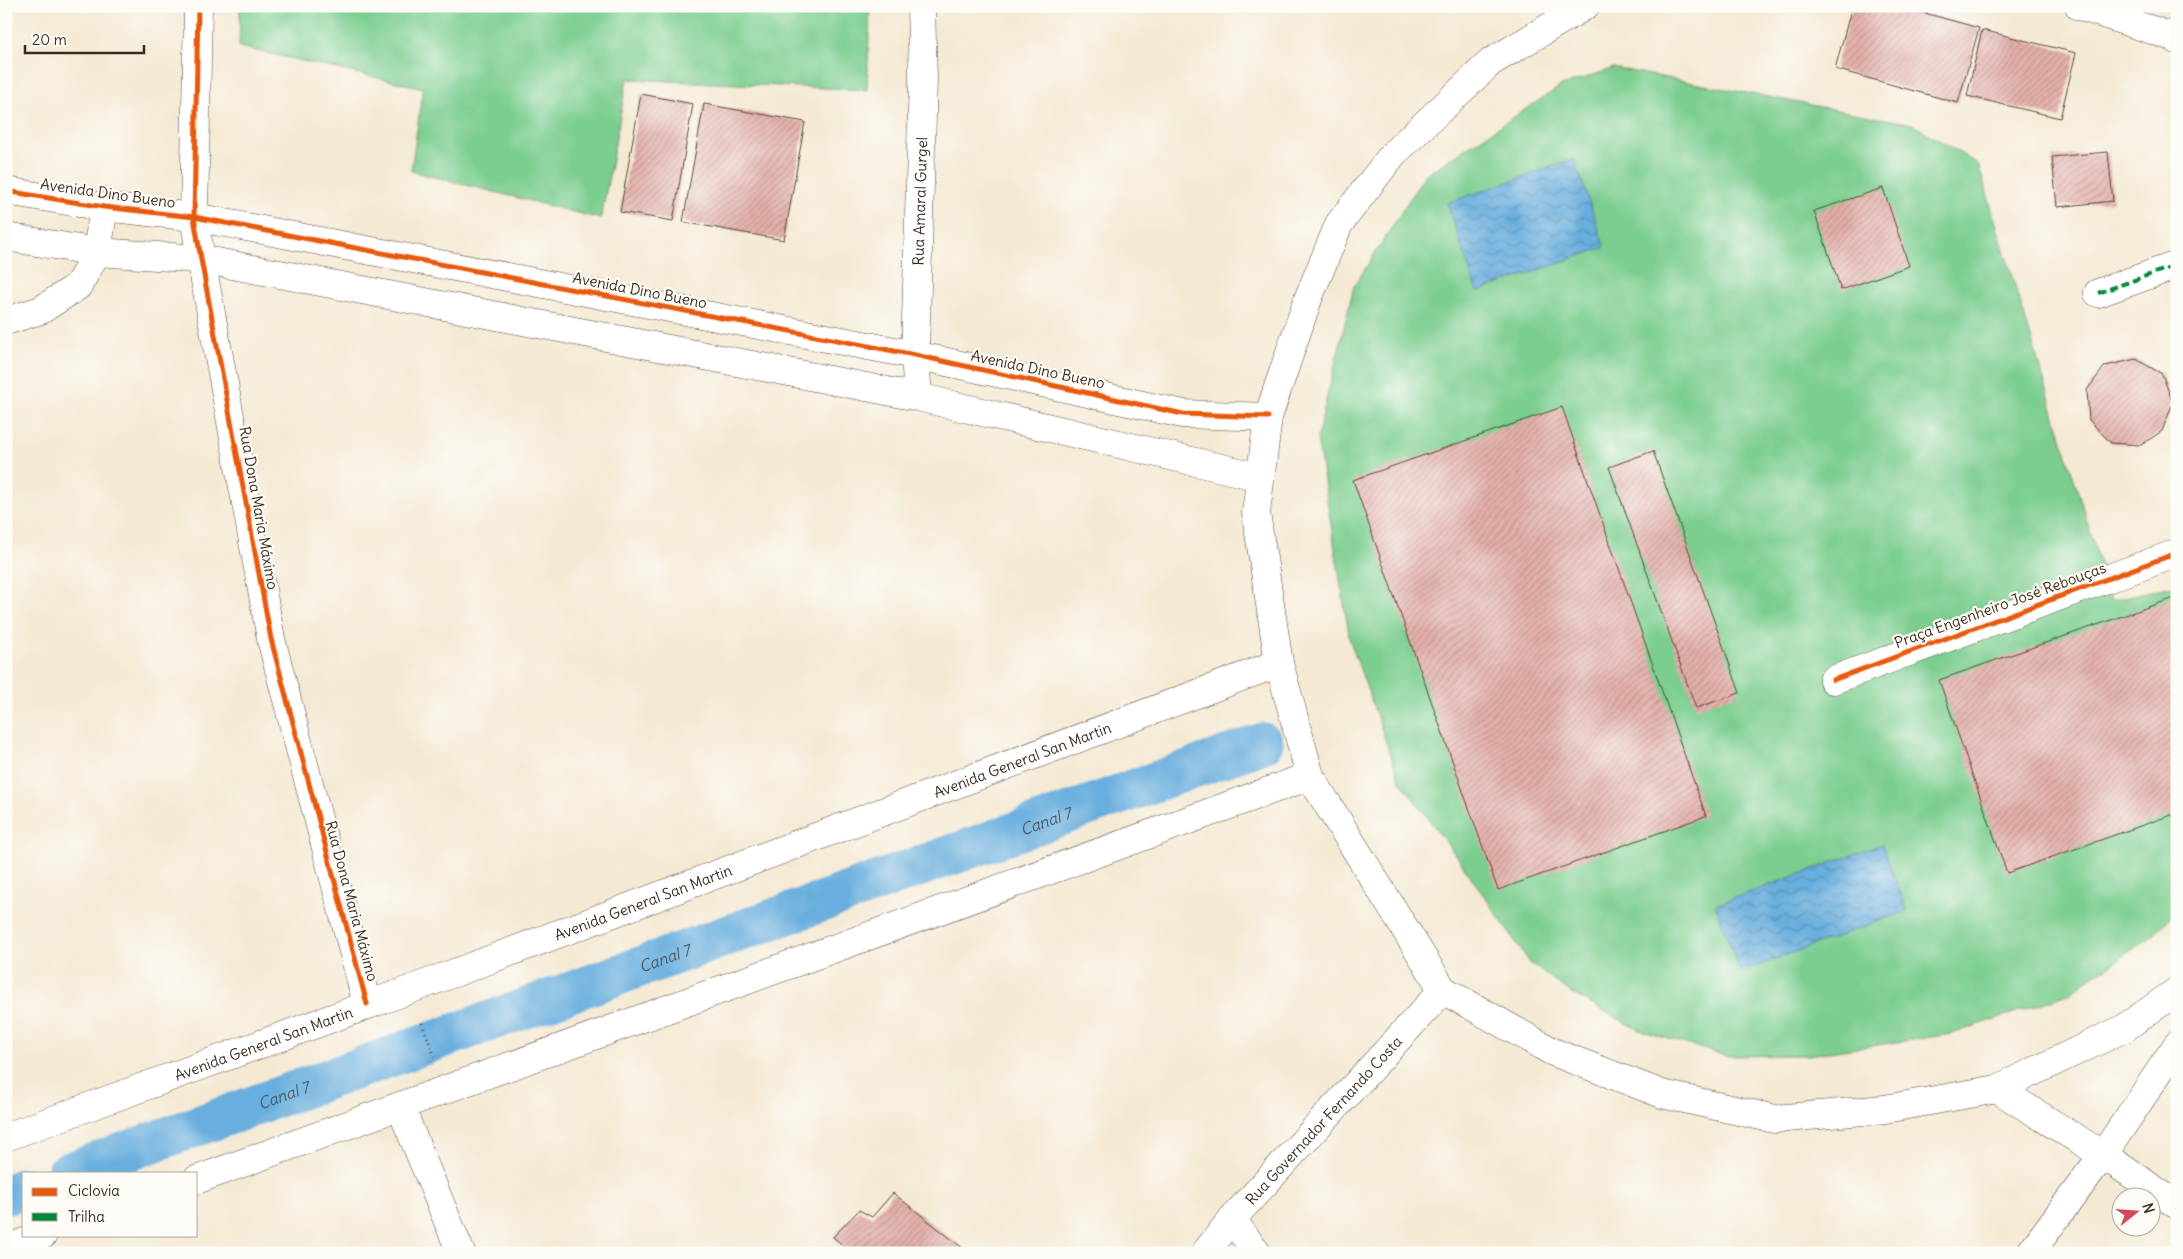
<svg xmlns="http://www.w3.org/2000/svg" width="2183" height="1259" font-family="Delius,sans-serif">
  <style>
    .pitch { fill: #7cce90; stroke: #5c7c57 }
    .water { fill: url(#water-waves); stroke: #526c7e }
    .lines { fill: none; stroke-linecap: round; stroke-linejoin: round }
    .canal { stroke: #68aede; stroke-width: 41 }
    .building { fill: url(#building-hatch) }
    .minor-casing { stroke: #574739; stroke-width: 29 }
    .tertiary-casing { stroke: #574739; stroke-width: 29 }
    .secondary-casing { stroke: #574739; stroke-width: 29 }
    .path { stroke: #574739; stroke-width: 3; stroke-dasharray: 1 4; stroke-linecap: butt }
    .minor { stroke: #fff; stroke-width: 28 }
    .tertiary { stroke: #fff; stroke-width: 28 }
    .secondary { stroke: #fff; stroke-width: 28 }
    .quiet { stroke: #00873e; stroke-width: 4; stroke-dasharray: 8 4; stroke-linecap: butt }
    .cycleway-casing { stroke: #fdfcf7; stroke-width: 8 }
    .cycleway { stroke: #e8590c; stroke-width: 5 }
    .labels { text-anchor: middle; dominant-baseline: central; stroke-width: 4.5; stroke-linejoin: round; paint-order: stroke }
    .street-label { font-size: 15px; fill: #3b2a1e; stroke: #fdfcf7 }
    .water-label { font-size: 16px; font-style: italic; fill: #4b5861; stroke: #fdfcf7 }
  </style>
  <defs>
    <pattern id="water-waves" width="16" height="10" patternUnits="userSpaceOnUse" patternTransform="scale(1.25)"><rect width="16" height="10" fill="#68aede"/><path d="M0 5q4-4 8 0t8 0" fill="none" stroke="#578eb3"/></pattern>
    <pattern id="building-hatch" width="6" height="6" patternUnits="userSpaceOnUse" patternTransform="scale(1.25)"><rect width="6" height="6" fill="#e4b0ab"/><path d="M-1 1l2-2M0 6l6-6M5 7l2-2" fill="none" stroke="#ba8f8b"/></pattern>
  </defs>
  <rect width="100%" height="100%" fill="#fdfcf7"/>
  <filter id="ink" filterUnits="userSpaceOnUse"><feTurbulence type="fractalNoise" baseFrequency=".02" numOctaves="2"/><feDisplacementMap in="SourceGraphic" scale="10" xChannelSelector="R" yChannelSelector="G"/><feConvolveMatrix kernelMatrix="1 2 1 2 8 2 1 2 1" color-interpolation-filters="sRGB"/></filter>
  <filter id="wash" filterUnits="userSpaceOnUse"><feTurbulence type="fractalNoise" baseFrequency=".0096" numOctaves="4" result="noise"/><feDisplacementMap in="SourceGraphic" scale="20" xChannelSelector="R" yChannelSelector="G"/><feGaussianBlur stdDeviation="1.12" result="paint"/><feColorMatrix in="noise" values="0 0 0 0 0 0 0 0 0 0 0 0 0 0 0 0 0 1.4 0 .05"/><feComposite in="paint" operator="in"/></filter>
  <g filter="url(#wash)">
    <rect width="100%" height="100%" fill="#f4e9d3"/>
    <g class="pitch">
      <polygon points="240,6 870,6 867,90 627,79 601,219 411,171 423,88 239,47"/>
      <polygon points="1614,68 1912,124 1978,164 2111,600 2177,585 2177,910 2154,935 2066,995 1952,1034 1809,1055 1726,1056 1639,1030 1573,994 1530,963 1460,861 1400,781 1350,641 1317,438 1354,286 1425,175 1561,86"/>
    </g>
    <g class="water">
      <polygon points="1574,159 1605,247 1477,292 1447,203"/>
      <polygon points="1882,844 1907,911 1740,972 1715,905"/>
    </g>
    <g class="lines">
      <g class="canal">
        <path id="s1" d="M67 1173 1263 743"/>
        <polyline points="6,1195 24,1188"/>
      </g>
    </g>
    <g id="blocks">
      <g class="building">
        <polygon points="1852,6 1899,6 1979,28 1958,103 1835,69"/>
        <polygon points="1982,30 2076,53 2060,118 1967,96"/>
        <polygon points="641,94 693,104 673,221 620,212"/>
        <polygon points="704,104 805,122 784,240 683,222"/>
        <polygon points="2108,152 2113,201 2057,207 2052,157"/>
        <polygon points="1883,188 1909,266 1841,290 1814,211"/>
        <polygon points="2136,359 2162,374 2173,403 2162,431 2141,445 2111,443 2089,420 2087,390 2105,366"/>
        <polygon points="1562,407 1706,816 1498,890 1353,480"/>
        <polygon points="1653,451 1740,693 1696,708 1609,467"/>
        <polygon points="2177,597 2177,813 2007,873 1939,680"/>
        <polygon points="893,1193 969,1253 852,1253 833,1237 859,1210 872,1217"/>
      </g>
    </g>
  </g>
  <g filter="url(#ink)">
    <use href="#blocks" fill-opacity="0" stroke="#574739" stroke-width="1"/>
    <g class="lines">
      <defs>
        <g id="minor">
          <polyline points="198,6 194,217 201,259 271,639 367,1004"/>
          <polyline points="2098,293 2177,265"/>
          <polyline points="6,321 41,310 78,286 97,252 104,207"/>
          <path id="s2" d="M918 397 915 355 923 79 921 6"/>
          <polyline points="1833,680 2177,553"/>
          <polyline points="1997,1089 2103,1155 2177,1205"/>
          <polyline points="400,1106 461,1253"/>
          <polyline points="1232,1219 1257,1253"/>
          <path id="s3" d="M1205 1253 1232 1219 1443 990"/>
        </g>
        <g id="tertiary">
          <polyline points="6,191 104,207 194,217 915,355 1183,414 1268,417"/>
          <polyline points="6,237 97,252 201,259 918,397 1260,477"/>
          <polyline points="2030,1253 2103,1155 2177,1045"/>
        </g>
        <g id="secondary">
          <polyline points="1585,6 1491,62 1393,154 1339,224 1308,299 1268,417 1256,513 1279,663 1310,776 1443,990 1553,1052 1662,1094 1775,1119 1885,1109 1997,1089 2123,1029 2177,991"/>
          <polyline points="2079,6 2176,38 2177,40"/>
          <path id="s4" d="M6 1137 409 990 1279 663"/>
          <polyline points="196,1180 1310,776"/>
          <polyline points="6,1249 43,1235"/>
        </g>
      </defs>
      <use href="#minor" class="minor-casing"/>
      <use href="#tertiary" class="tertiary-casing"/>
      <use href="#secondary" class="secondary-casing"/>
      <polyline class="path" points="422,1023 435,1057"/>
      <use href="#minor" class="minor"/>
      <use href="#tertiary" class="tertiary"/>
      <use href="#secondary" class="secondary"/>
      <polyline class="quiet" points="2098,293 2177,265"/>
      <defs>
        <g id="cycleway">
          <polyline points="198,6 194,217 201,259 271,639 367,1004"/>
          <polyline points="6,191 104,207 194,217 915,355 1183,414 1268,417"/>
          <polyline points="1833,680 2177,553"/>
        </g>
      </defs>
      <use href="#cycleway" class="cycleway-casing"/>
      <use href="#cycleway" class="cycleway"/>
    </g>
  </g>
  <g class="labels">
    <g class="street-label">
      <text transform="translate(108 193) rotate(8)">Avenida Dino Bueno</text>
      <text stroke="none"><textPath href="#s2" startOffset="196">Rua Amaral Gurgel</textPath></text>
      <text transform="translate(640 290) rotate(11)">Avenida Dino Bueno</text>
      <text transform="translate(1038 369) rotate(12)">Avenida Dino Bueno</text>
      <text transform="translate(259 508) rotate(80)">Rua Dona Maria Máximo</text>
      <text transform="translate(2000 605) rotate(-20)">Praça Engenheiro José Rebouças</text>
      <text stroke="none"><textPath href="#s4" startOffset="1084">Avenida General San Martin</textPath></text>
      <text transform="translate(352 901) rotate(75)">Rua Dona Maria Máximo</text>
      <text stroke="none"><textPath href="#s4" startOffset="679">Avenida General San Martin</textPath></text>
      <text stroke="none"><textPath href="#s4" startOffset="274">Avenida General San Martin</textPath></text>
      <text stroke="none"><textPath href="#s3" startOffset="178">Rua Governador Fernando Costa</textPath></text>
    </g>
    <g class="water-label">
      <text stroke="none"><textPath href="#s1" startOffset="1040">Canal 7</textPath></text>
      <text stroke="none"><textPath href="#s1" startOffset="635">Canal 7</textPath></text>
      <text stroke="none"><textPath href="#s1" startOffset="230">Canal 7</textPath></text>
    </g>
  </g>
  <rect width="2183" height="1259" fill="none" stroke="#fdfcf7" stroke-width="25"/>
  <rect x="22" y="1172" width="175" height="65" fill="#fdfcf7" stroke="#afa8a0"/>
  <rect x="32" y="1188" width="25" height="8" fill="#e8590c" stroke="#afa8a0"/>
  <text x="68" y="1196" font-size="15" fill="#3b2a1e">Ciclovia</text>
  <rect x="32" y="1213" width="25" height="8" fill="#00873e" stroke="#afa8a0"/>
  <text x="68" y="1222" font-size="15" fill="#3b2a1e">Trilha</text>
  <g transform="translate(2136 1212) rotate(73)"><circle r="24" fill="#fdfcf7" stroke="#afa8a0"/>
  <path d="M0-4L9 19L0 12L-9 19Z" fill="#d1495b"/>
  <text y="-8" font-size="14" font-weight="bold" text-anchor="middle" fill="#3b2a1e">N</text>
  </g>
  <path d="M25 45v8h119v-8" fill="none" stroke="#3b2a1e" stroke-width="2.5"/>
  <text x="32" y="45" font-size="15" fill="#3b2a1e" stroke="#fdfcf7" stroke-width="4" paint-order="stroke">20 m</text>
</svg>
